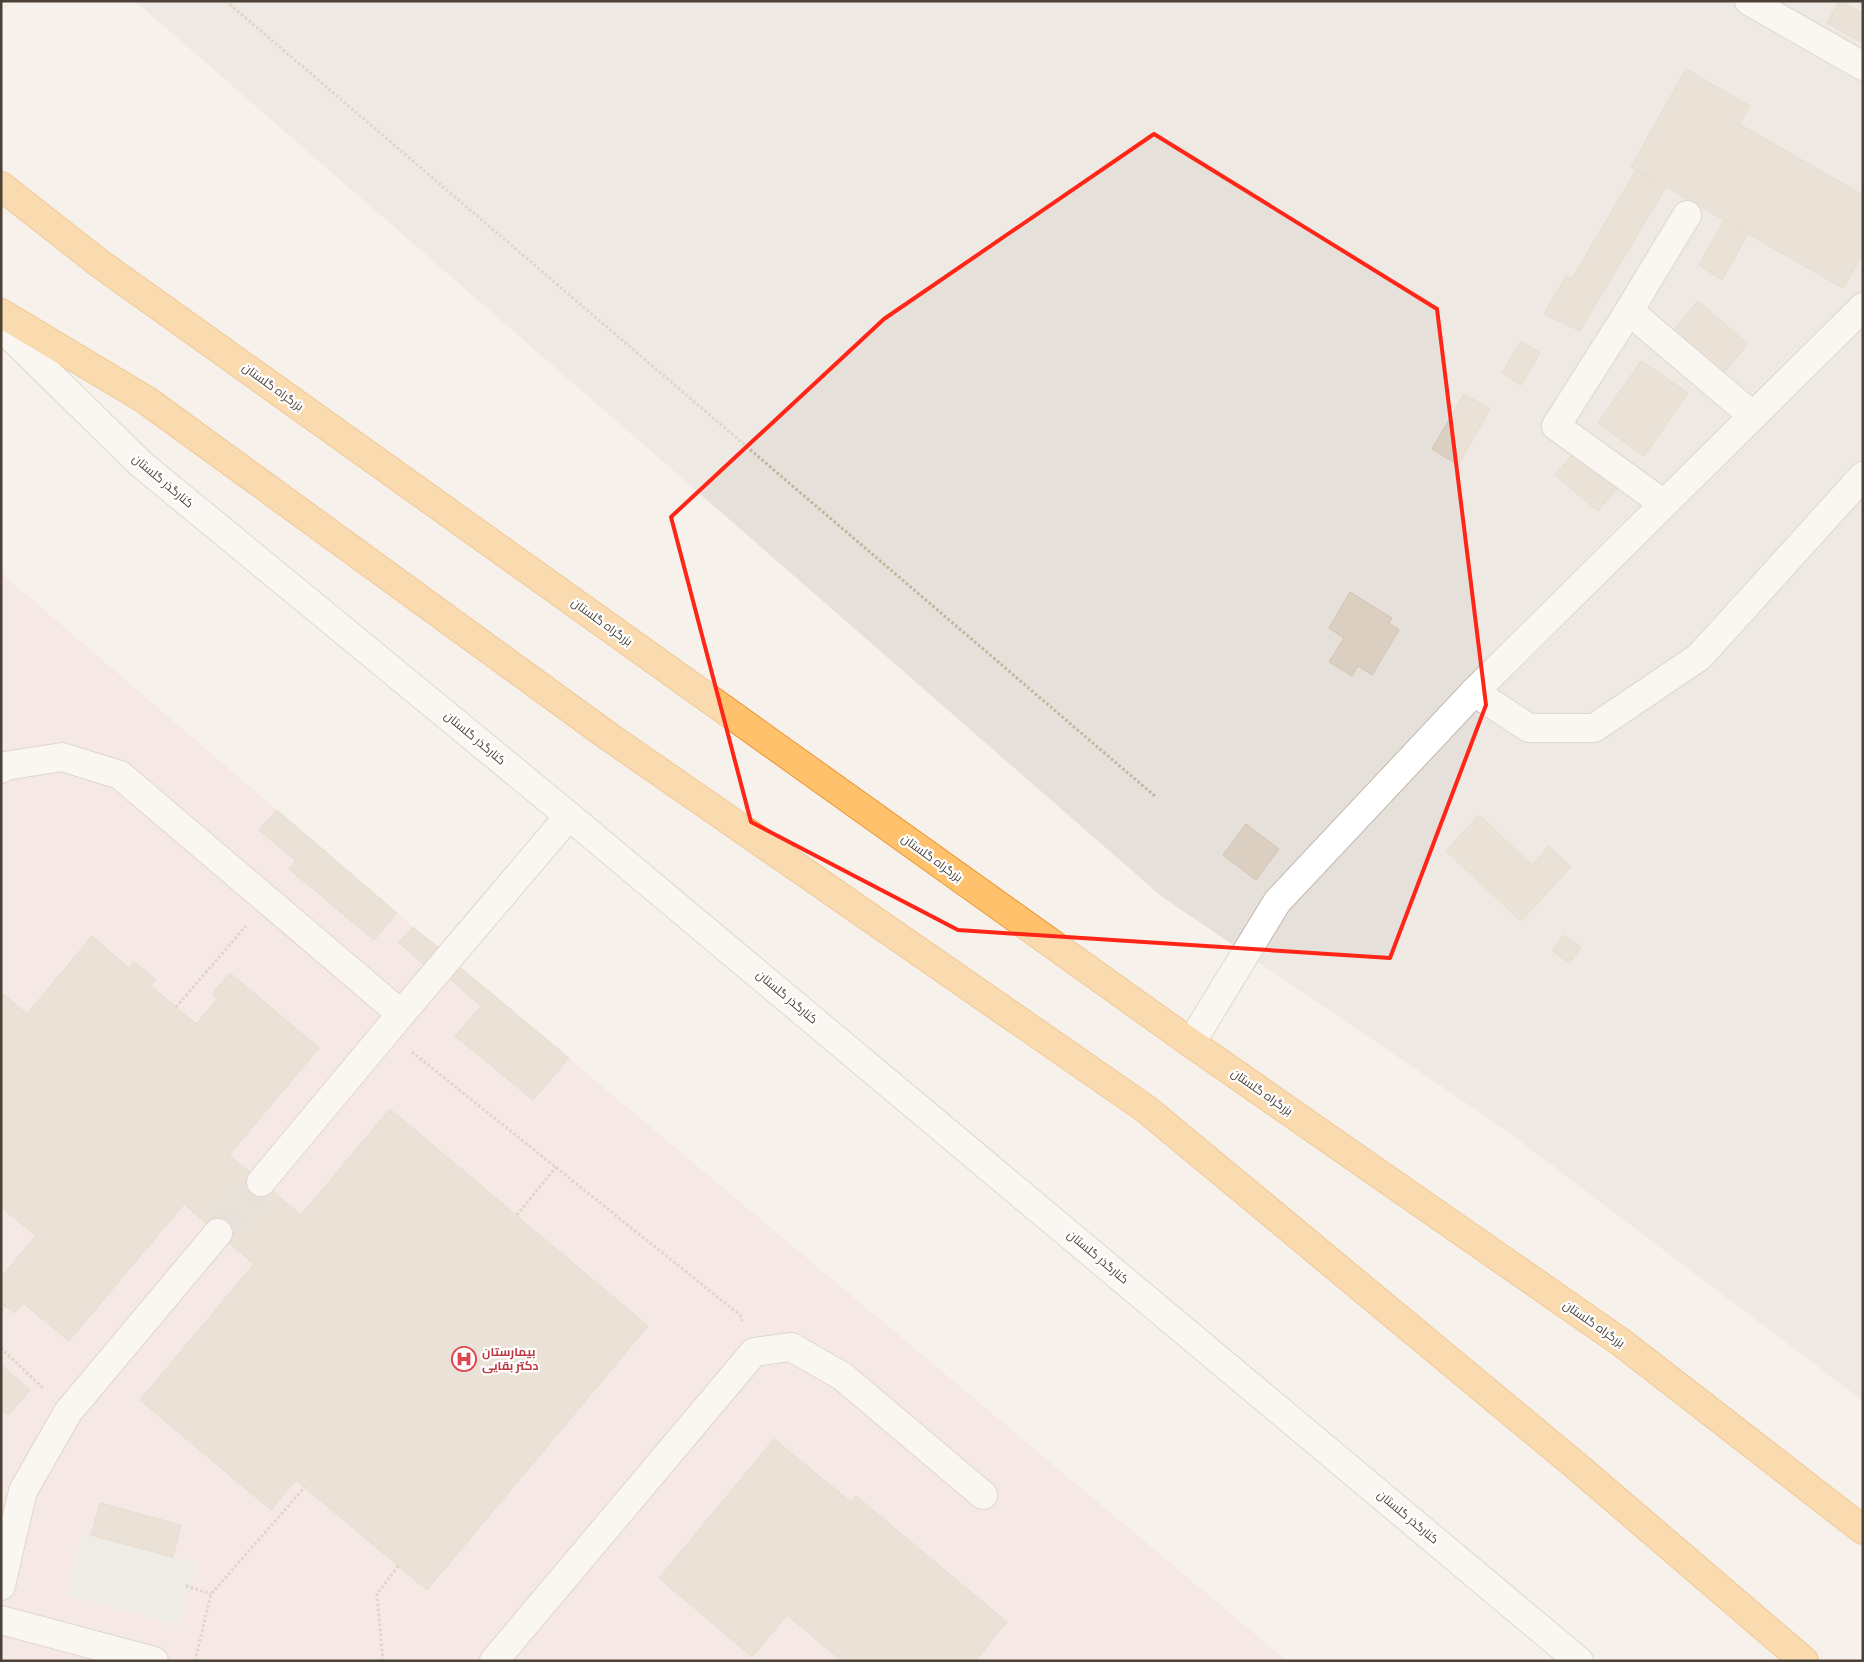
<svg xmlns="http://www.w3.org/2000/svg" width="1864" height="1662" font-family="'Fira Sans Condensed',Cairo,sans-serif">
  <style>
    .industrial { fill: #e6e0db }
    .medical { fill: #f7dedd }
    .parking { fill: #e7e4e1 }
    .building { fill: #dbcfc1; stroke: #d4c3b1 }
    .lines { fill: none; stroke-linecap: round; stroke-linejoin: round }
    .minor-tunnel { stroke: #d4cec6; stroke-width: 28; stroke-dasharray: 28 14; stroke-linecap: butt }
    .minor-casing { stroke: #c2b8ac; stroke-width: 30 }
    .highway-casing { stroke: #e89532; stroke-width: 30 }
    .path { stroke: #c5b39c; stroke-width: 3; stroke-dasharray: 2.5 2.5; stroke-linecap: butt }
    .minor { stroke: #fff; stroke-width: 28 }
    .highway { stroke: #ffc16c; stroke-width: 28 }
    .marked { fill: none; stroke: #ff2618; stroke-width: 4; stroke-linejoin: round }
    .labels { text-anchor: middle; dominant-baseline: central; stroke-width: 4.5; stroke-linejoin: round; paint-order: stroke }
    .street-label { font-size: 12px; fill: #4b4137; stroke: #fff }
    .health-label { font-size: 12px; font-weight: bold; fill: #be3a42; stroke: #fff; text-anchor: start }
  </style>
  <rect width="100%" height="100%" fill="#f6f1ea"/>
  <polygon class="industrial" points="135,1 1863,1 1863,1401 1504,1129 1161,896"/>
  <polygon class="medical" points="1,573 449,958 1287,1661 1,1661"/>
  <polygon class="parking" points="83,1535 91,1535 197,1564 180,1626 65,1595"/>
  <g class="building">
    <polygon points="1839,1 1863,13 1863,43 1827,23"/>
    <polygon points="1686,69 1750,106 1739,124 1863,195 1863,254 1843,288 1631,167"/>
    <polygon points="1636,170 1666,187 1580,331 1544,314 1566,276 1572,279"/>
    <polygon points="1724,220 1748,234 1722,280 1699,265"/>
    <polygon points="1698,301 1748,344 1722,375 1672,332"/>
    <polygon points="1521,341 1540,353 1521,385 1502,373"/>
    <polygon points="1641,361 1688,393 1644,456 1598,423"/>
    <polygon points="1464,394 1490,409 1458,465 1432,449"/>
    <polygon points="1576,450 1619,486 1598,511 1555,475"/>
    <polygon points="1350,592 1392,618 1389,623 1399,630 1372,675 1358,666 1352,676 1329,662 1344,638 1329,628"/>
    <polygon points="277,810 397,913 374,940 289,869 296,861 259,830"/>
    <polygon points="1479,815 1532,865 1549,846 1571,867 1521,921 1446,851"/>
    <polygon points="1246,824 1279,849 1256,880 1223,855"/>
    <polygon points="413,927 439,948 424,965 398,942"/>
    <polygon points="1564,935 1581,947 1570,963 1552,951"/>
    <polygon points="92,936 129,968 134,962 156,980 151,986 196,1024 217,999 212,994 230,973 319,1048 229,1155 301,1215 390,1109 648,1326 427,1590 296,1480 271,1510 140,1400 254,1264 184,1204 69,1341 23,1303 14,1313 1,1302 1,1277 36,1236 1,1207 1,992 27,1014"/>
    <polygon points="461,968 569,1058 533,1100 455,1036 481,1006 450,979"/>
    <polygon points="1,1365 30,1390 8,1415 1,1409"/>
    <polygon points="774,1439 851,1502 856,1496 1007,1622 975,1661 842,1661 787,1615 752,1657 659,1578"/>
    <polygon points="100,1503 181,1525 173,1557 91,1535"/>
  </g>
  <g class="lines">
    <polyline class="minor-tunnel" points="218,1233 261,1182"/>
    <defs>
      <g id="minor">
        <polyline points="1749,1 1863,66"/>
        <polyline points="1629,311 1687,215"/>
        <polyline points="1,327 141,464 569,816 1579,1661"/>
        <polyline points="1664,504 1556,426 1629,311 1753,416"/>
        <polyline points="1474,692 1529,728 1594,728 1699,657 1863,476"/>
        <polyline points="1,769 5,766 62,757 120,775 401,1014 261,1182"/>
        <polyline points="401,1014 569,816"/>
        <polyline points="1191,1043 1277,902 1474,692 1863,307"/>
        <polyline points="1,1539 11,1541 23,1491 68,1412 218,1233"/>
        <polyline points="1,1586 11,1541"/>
        <polyline points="1,1620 154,1661"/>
        <polyline points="494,1661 754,1352 791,1347 842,1376 983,1495"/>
      </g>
      <g id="highway">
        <polyline points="1,186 99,263 1191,1043 1622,1343 1863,1530"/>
        <polyline points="1,313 146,400 608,736 1146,1109 1574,1464 1804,1661"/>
      </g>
    </defs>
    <use href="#minor" class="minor-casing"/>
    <use href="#highway" class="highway-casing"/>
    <g class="path">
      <polyline points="226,1 1156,797"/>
      <polyline points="176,1007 246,926"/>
      <polyline points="412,1052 740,1315 742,1321"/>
      <polyline points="517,1215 556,1167"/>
      <polyline points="1,1310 5,1305"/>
      <polyline points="1,1348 44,1389"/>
      <polyline points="186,1586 211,1594"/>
      <polyline points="195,1661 211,1594 305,1487"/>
      <polyline points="383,1661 377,1594 398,1566"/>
    </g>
    <use href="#minor" class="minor"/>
    <use href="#highway" class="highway"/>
  </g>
  <path d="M0 0H1864V1662H0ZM1154 134 1437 309 1486 705 1390 958 958 930 751 822 671 517 884 319Z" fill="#f6f1ea" fill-opacity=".55" fill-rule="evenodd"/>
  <path class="marked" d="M1154 134 1437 309 1486 705 1390 958 958 930 751 822 671 517 884 319Z"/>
  <defs>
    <symbol id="hospital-ring" viewBox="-11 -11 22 22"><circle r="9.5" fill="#fff" stroke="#e0444e" stroke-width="1.5"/><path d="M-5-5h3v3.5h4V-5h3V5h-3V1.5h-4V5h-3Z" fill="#e0444e"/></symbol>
  </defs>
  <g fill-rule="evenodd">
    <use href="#hospital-ring" x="450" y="1345" width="28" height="28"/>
  </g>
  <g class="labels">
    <g class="street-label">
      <text transform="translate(273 387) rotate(36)">بزرگراه گلستان</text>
      <text transform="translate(163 481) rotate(40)">کنارگذر گلستان</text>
      <text transform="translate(602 622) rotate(36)">بزرگراه گلستان</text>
      <text transform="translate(475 738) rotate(40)">کنارگذر گلستان</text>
      <text transform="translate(932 858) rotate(36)">بزرگراه گلستان</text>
      <text transform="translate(787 997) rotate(40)">کنارگذر گلستان</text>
      <text transform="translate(1262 1092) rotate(35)">بزرگراه گلستان</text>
      <text transform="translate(1098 1257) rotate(40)">کنارگذر گلستان</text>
      <text transform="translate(1594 1324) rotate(35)">بزرگراه گلستان</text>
      <text transform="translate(1408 1517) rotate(40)">کنارگذر گلستان</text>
    </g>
    <g class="health-label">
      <text x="482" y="1352">بیمارستان<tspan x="482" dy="14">دکتر بقایی</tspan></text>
    </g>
  </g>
  <rect width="1864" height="1662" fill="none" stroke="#4b4137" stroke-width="5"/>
</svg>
